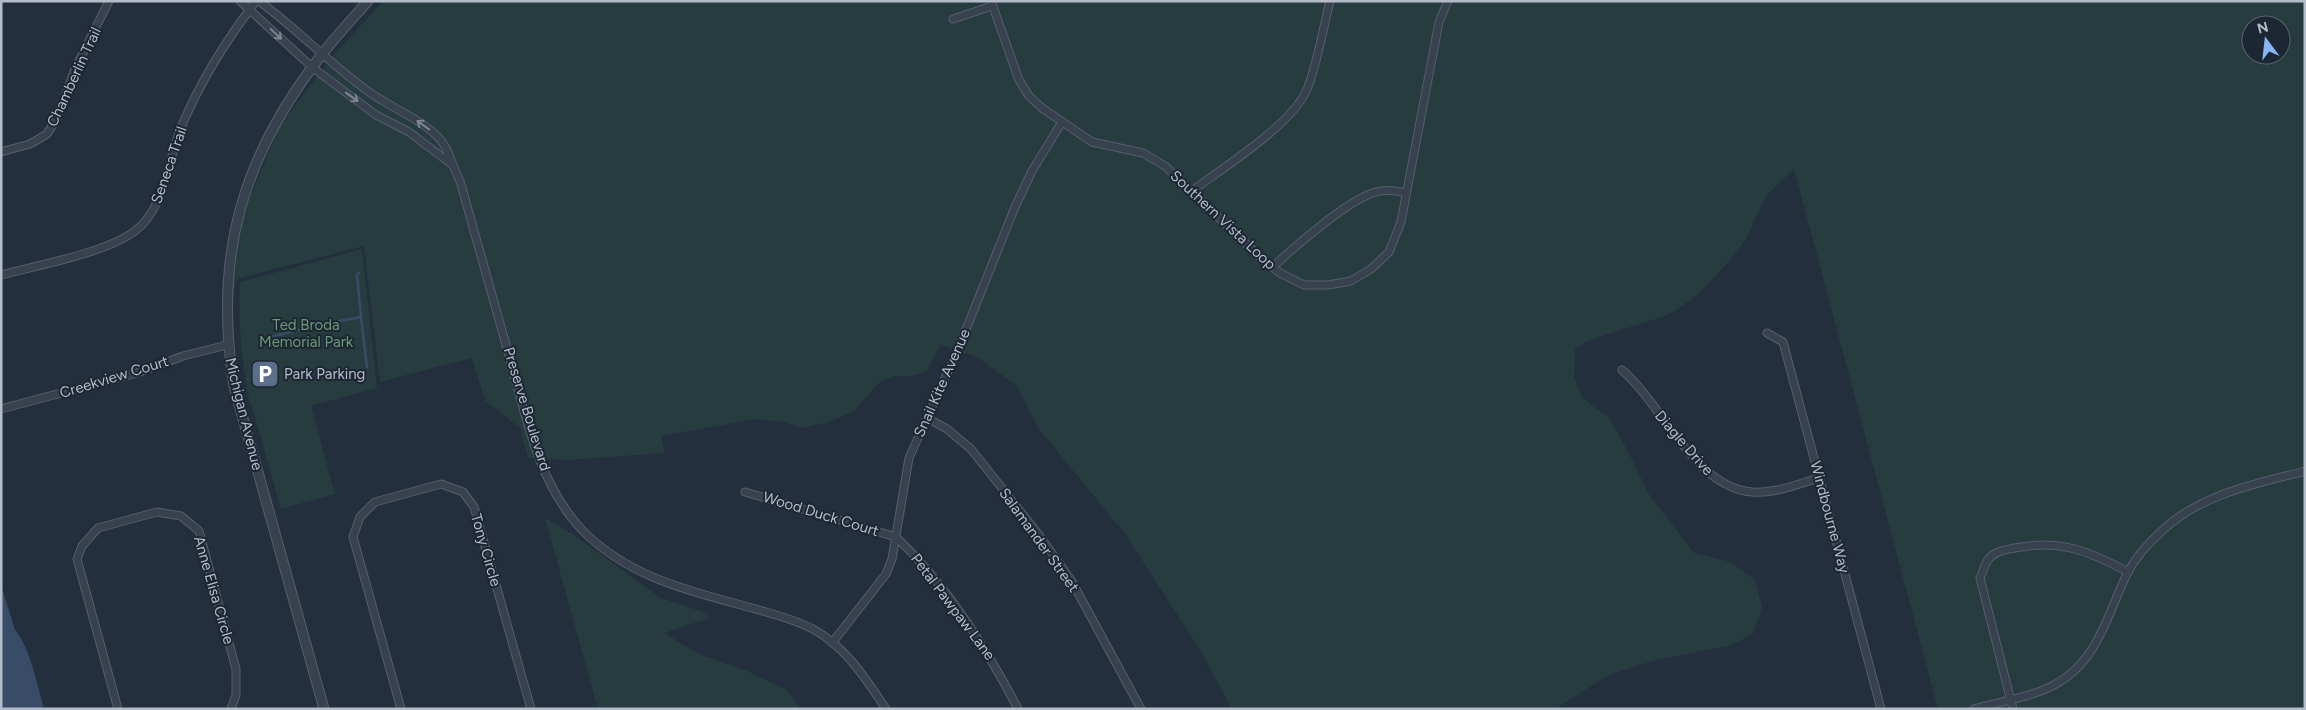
<svg xmlns="http://www.w3.org/2000/svg" width="2306" height="710" font-family="Figtree,sans-serif">
  <style>
    .green { fill: #263c3f; fill-rule: evenodd }
    .water { fill: #394c67 }
    .lines { fill: none; stroke-linecap: round; stroke-linejoin: round }
    .stream { stroke: #394c67; stroke-width: 2.5 }
    .minor-casing { stroke: #565f6c; stroke-width: 9 }
    .tertiary-casing { stroke: #565f6c; stroke-width: 11 }
    .minor { stroke: #38414e; stroke-width: 7 }
    .tertiary { stroke: #38414e; stroke-width: 9 }
    .oneway { stroke: #7c8592 }
    .labels { text-anchor: middle; dominant-baseline: central; stroke-width: 4; stroke-linejoin: round; paint-order: stroke }
    .street-label { font-size: 15px; fill: #b4bcc9; stroke: #1d2633 }
    .park-label { font-size: 15px; fill: #6b9a76; stroke: #1d2633 }
    .poi-label { font-size: 15px; fill: #b4bcc9; stroke: #1d2633; text-anchor: start }
  </style>
  <rect width="100%" height="100%" fill="#242f3e"/>
  <g class="green">
    <path d="M383 1H2305V709H1938L1794 169 1766 196 1746 239 1724 267 1695 297 1668 315 1587 341 1575 349 1574 377 1582 398 1609 418 1629 453 1648 493 1670 522 1694 553 1731 562 1755 580 1762 607 1753 634 1732 645 1656 660 1609 675 1555 709H1232L1202 653 1125 534 1039 429 1017 386 977 357 941 345 926 372 911 376H895L880 382 853 412 829 422 802 428 783 422 756 419 661 436 665 453 566 460 528 458 520 428 485 401 472 358 380 382 364 246 239 278 236 281 234 303 232 280 234 261 243 213 281 124 332 57ZM2251 25H2281V55H2251Z"/>
    <path d="M362 249 377 388 311 406 335 494 281 509 252 406 250 405C242 361 238 329 240 282Z"/>
    <polygon points="545,518 574,535 661,598 701,611 710,618 664,633 699,654 747,671 787,690 800,709 598,709"/>
  </g>
  <path class="water" d="M1 585 15 630C30 647 38 687 44 709H1Z"/>
  <g class="lines">
    <g class="stream">
      <polyline points="361,317 367,367"/>
      <polyline points="270,337 319,325 361,317 357,274 359,273"/>
    </g>
    <defs>
      <g id="minor">
        <polyline points="240,1 313,68 376,115 409,132 450,163"/>
        <path d="M259 1C296 28 328 62 365 89 388 107 417 116 438 137 448 146 453 168 460 181 476 238 492 295 508 352 525 412 537 483 583 531 630 578 690 591 752 608 772 614 794 619 813 629 846 647 865 678 886 709"/>
        <polyline points="991,1 1019,80 1029,96 1042,108 1092,142 1143,153 1165,166 1260,257 1280,273 1304,285 1328,285 1351,281 1371,269 1389,252 1401,222 1439,22 1448,1"/>
        <polyline points="953,19 992,6"/>
        <polyline points="1,152 30,144 47,134 57,118 75,69 109,1"/>
        <path d="M1192 191C1225 166 1294 124 1308 87 1318 60 1323 29 1330 1"/>
        <path d="M1273 267C1293 248 1350 198 1376 192 1386 189 1396 191 1406 193"/>
        <path d="M1 275C38 265 106 253 135 231 163 210 167 168 178 136 182 123 189 110 195 97 212 63 233 31 256 1"/>
        <polyline points="1767,333 1783,342 1881,709"/>
        <path d="M1622 370C1662 404 1695 488 1752 492 1774 494 1798 484 1819 478"/>
        <polyline points="1,409 137,373 183,356 227,345"/>
        <polyline points="927,418 947,429 971,449 1039,535 1071,580 1141,709"/>
        <path d="M745 492 896 537C947 585 986 647 1018 709"/>
        <polyline points="832,643 886,574 892,559 909,458 959,347 1015,207 1032,171 1062,122"/>
        <polyline points="118,709 77,559 82,546 98,528 157,512 181,516 199,531 236,669 236,695 231,709"/>
        <polyline points="401,709 353,537 360,517 375,502 441,484 463,492 474,507 531,709"/>
        <path d="M1974 709C1998 702 2032 697 2054 685 2098 662 2107 615 2127 574 2135 558 2150 541 2163 530 2201 494 2256 484 2305 471"/>
        <path d="M2013 709 1980 578C1983 573 1984 565 1988 560 1994 551 2005 550 2015 548 2060 539 2089 551 2128 572"/>
      </g>
      <path id="tertiary" d="M324 709 234 386C213 256 242 156 323 53 337 35 353 18 368 1"/>
    </defs>
    <use href="#minor" class="minor-casing"/>
    <use href="#tertiary" class="tertiary-casing"/>
    <use href="#minor" class="minor"/>
    <use href="#tertiary" class="tertiary"/>
  </g>
  <defs><path id="oneway-shaft" d="M-6 0H5M1.5-3L5.5 0L1.5 3" fill="none" stroke-width="1.6" stroke-linecap="round" stroke-linejoin="round" transform="scale(1.25)"/></defs>
  <g class="oneway">
    <use href="#oneway-shaft" transform="translate(276 34) rotate(43)"/>
    <use href="#oneway-shaft" transform="translate(352 97) rotate(36)"/>
    <use href="#oneway-shaft" transform="translate(423 125) rotate(-144)"/>
  </g>
  <defs>
    <symbol id="parking-square" viewBox="-11 -11 22 22"><rect x="-9" y="-9" width="18" height="18" rx="4" fill="#5c6f8a" stroke="#1d2633"/><path d="M-3.5-5.5H1a3.5 3.5 0 0 1 0 7H-1V5.5H-3.5ZM-1-3.4V-.6H.8a1.4 1.4 0 0 0 0-2.8Z" fill="#fff"/></symbol>
  </defs>
  <g fill-rule="evenodd">
    <use href="#parking-square" x="249" y="358" width="32" height="32"/>
  </g>
  <g class="labels">
    <g class="street-label">
      <text transform="translate(74 77) rotate(-65)">Chamberlin Trail</text>
      <text transform="translate(169 165) rotate(-71)">Seneca Trail</text>
      <text transform="translate(1223 220) rotate(43)">Southern Vista Loop</text>
      <text transform="translate(114 377) rotate(-17)">Creekview Court</text>
      <text transform="translate(942 383) rotate(-66)">Snail Kite Avenue</text>
      <text transform="translate(527 409) rotate(73)">Preserve Boulevard</text>
      <text transform="translate(244 414) rotate(76)">Michigan Avenue</text>
      <text transform="translate(1684 443) rotate(49)">Diagle Drive</text>
      <text transform="translate(821 514) rotate(17)">Wood Duck Court</text>
      <text transform="translate(1830 517) rotate(75)">Windbourne Way</text>
      <text transform="translate(1039 540) rotate(54)">Salamander Street</text>
      <text transform="translate(486 550) rotate(74)">Tony Circle</text>
      <text transform="translate(214 590) rotate(74)">Anne Elisa Circle</text>
      <text transform="translate(953 607) rotate(53)">Petal Pawpaw Lane</text>
    </g>
    <g class="park-label">
      <text x="306" y="325">Ted Broda<tspan x="306" dy="17">Memorial Park</tspan></text>
    </g>
    <g class="poi-label">
      <text x="284" y="374">Park Parking</text>
    </g>
  </g>
  <rect width="2306" height="710" fill="none" stroke="#b4bcc9" stroke-width="5"/>
  <g transform="translate(2266 40) rotate(345)"><circle r="24" fill="#1d2633" stroke="#59626f"/>
  <path d="M0-4L9 19L0 12L-9 19Z" fill="#8ab4f8"/>
  <text y="-8" font-size="14" font-weight="bold" text-anchor="middle" fill="#b4bcc9">N</text>
  </g>
</svg>
